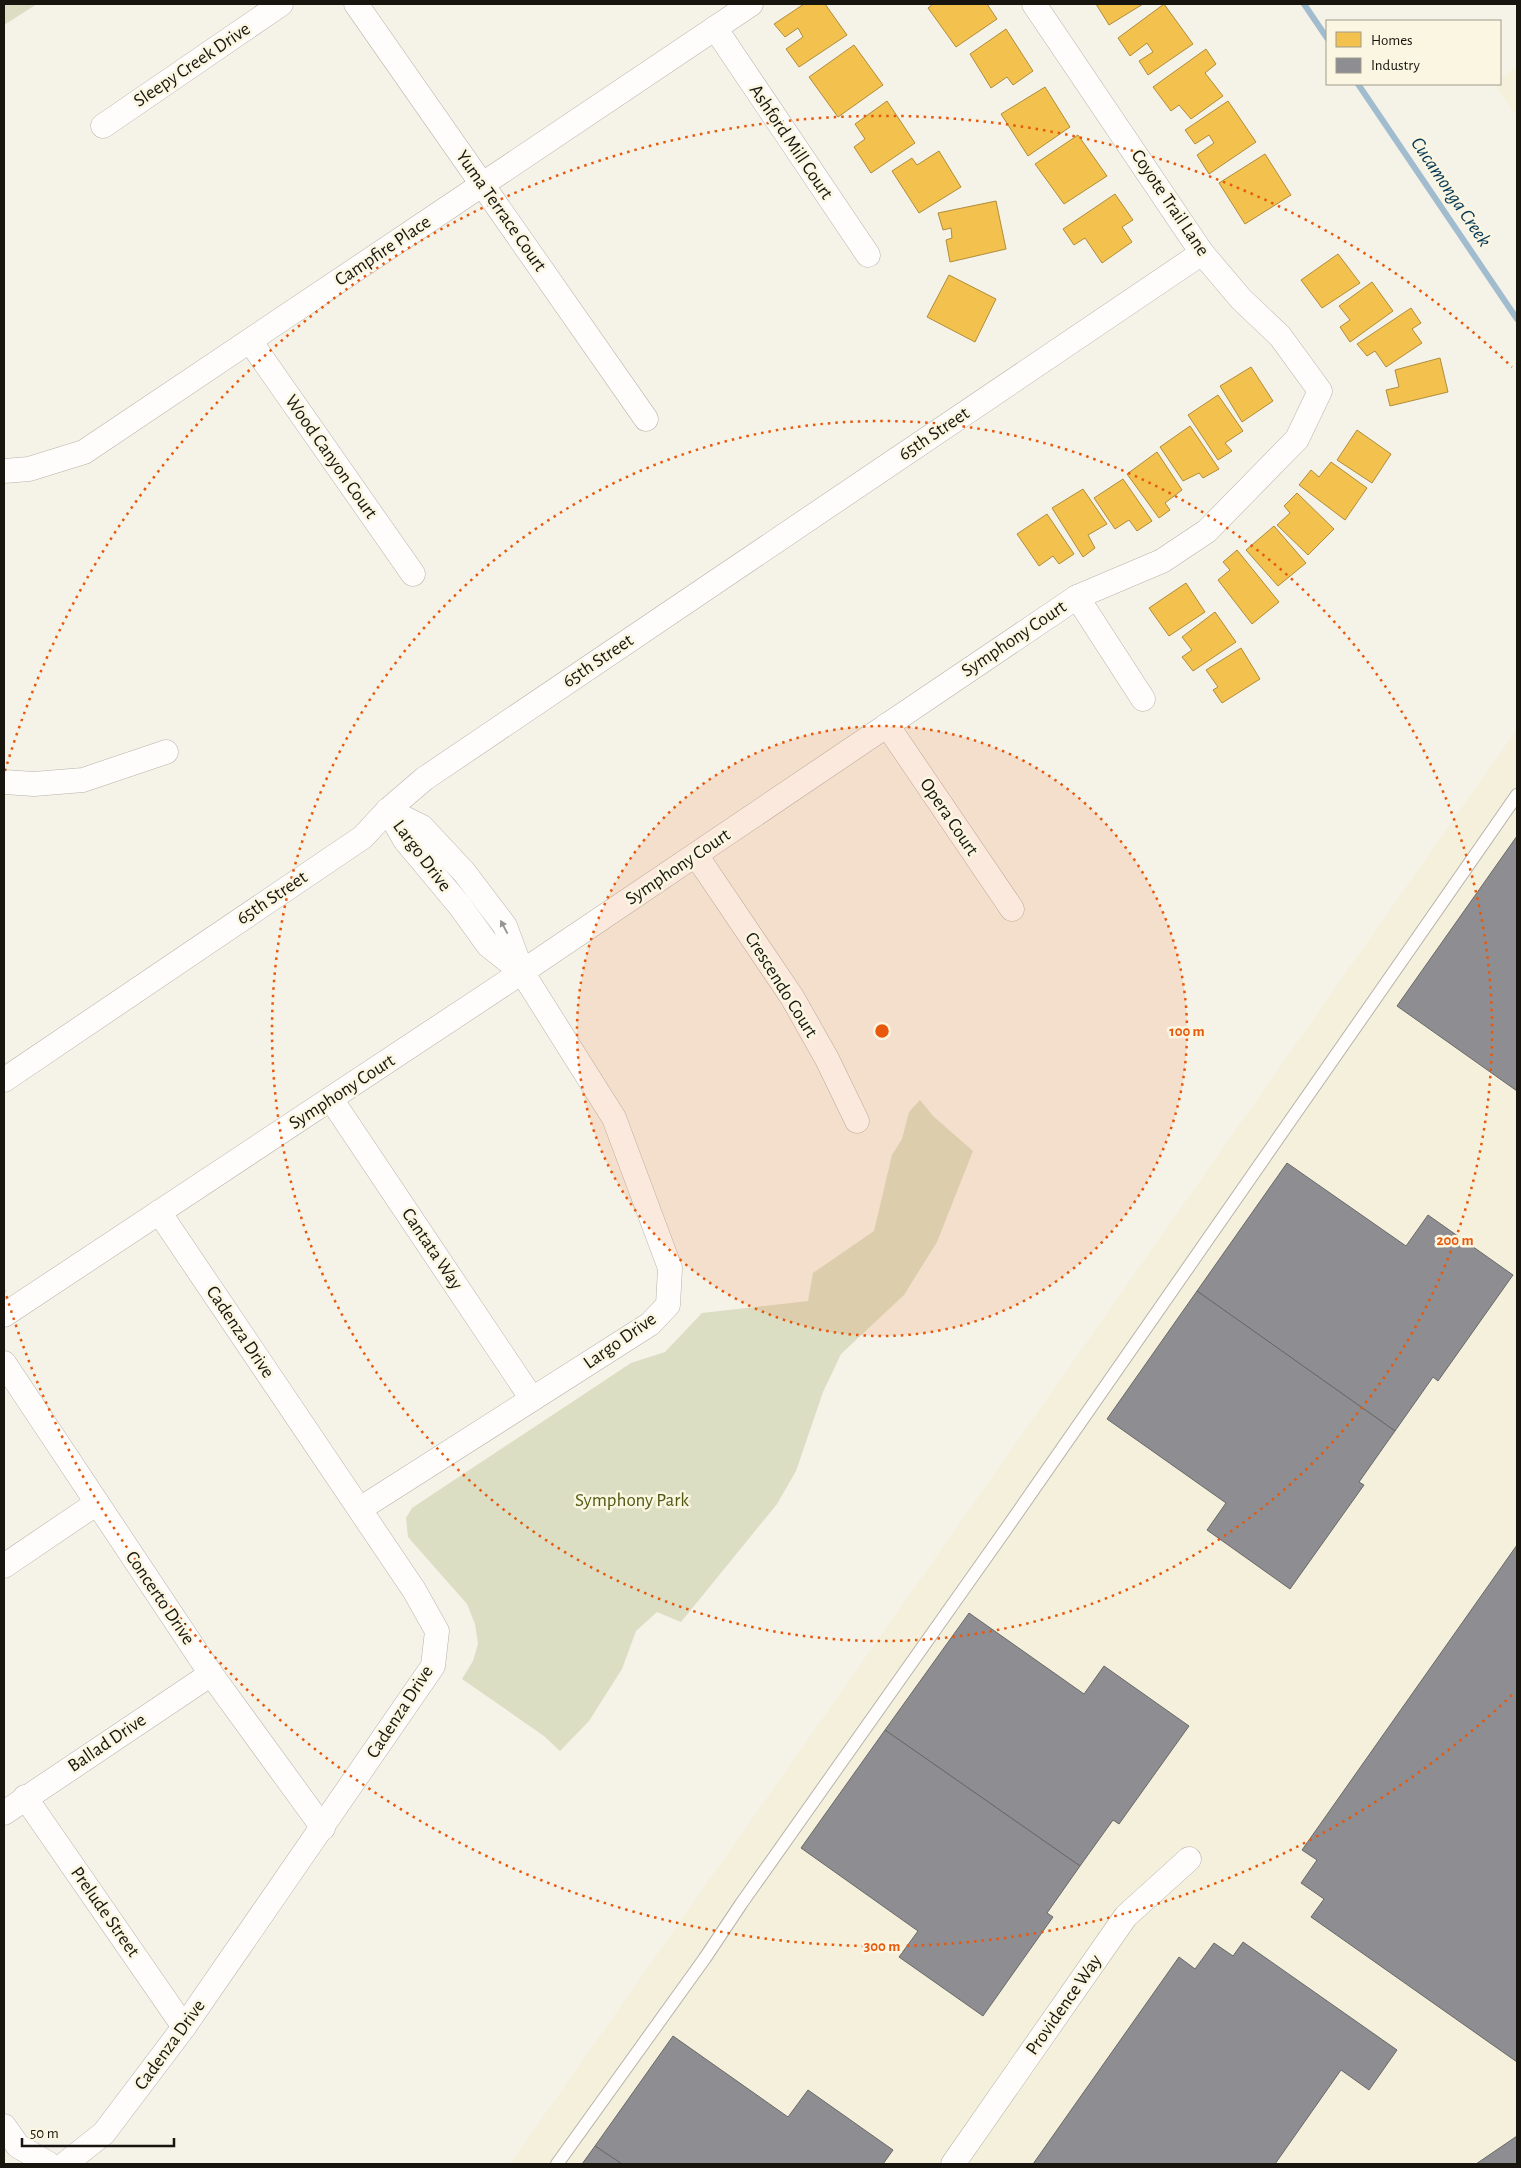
<svg xmlns="http://www.w3.org/2000/svg" width="1521" height="2168" font-family="'Alegreya Sans',sans-serif">
  <style>
    .built { fill: #f5f0db }
    .green { fill: #dbdec3 }
    .homes { fill: #f2c14e; stroke: #b08d3b }
    .industry { fill: #8d8d92; stroke: #6a696a }
    .lines { fill: none; stroke-linecap: round; stroke-linejoin: round }
    .stream { stroke: #a1bcce; stroke-width: 6 }
    .lane-casing { stroke: #b6b3ab; stroke-width: 14 }
    .street-casing { stroke: #b6b3ab; stroke-width: 25 }
    .lane { stroke: #fefdfb; stroke-width: 12 }
    .street { stroke: #fefdfb; stroke-width: 24 }
    .oneway { fill: #969590 }
    .ring { fill: none; stroke: #e8590c; stroke-width: 2.5; stroke-dasharray: 2.5 5 }
    .labels { text-anchor: middle; dominant-baseline: central; stroke-width: 5; stroke-linejoin: round; paint-order: stroke }
    .street-label { font-size: 19px; fill: #17150e; stroke: #fbf6e1 }
    .park-label { font-size: 19px; fill: #505912; stroke: #fbf6e1 }
    .water-label { font-size: 20px; font-style: italic; fill: #043857; stroke: #fbf6e1 }
    .centre { fill: #e8590c; stroke: #fbf6e1; stroke-width: 2.5 }
    .ring-label { font-size: 15px; text-anchor: middle; font-weight: bold; fill: #e8590c; stroke: #fbf6e1; stroke-width: 5; stroke-linejoin: round; paint-order: stroke }
  </style>
  <rect width="100%" height="100%" fill="#f5f2e7"/>
  <g class="built">
    <polygon points="1517,67 1517,117 1494,84 1500,84 1500,79"/>
    <polygon points="1517,729 1517,2164 510,2164"/>
  </g>
  <g class="green">
    <polygon points="4,4 37,4 4,25"/>
    <polygon points="920,1100 933,1116 973,1151 937,1242 904,1295 841,1354 823,1392 796,1471 777,1504 681,1622 657,1612 636,1631 622,1669 589,1721 560,1751 544,1736 462,1679 473,1661 478,1644 475,1624 467,1604 408,1537 406,1518 412,1508 631,1363 665,1352 702,1313 808,1301 813,1273 874,1231 892,1155 902,1139 909,1112"/>
  </g>
  <g class="homes">
    <polygon points="804,4 825,4 847,35 799,67 786,49 803,37 798,28 785,37 774,24"/>
    <polygon points="933,4 987,4 997,19 956,47 928,8"/>
    <polygon points="1096,4 1143,4 1109,25"/>
    <polygon points="1164,4 1193,44 1148,75 1139,61 1153,52 1147,43 1130,56 1118,38"/>
    <polygon points="1006,29 1033,71 1013,85 1007,77 991,88 970,54"/>
    <polygon points="854,45 883,85 838,117 809,77"/>
    <polygon points="1206,49 1216,64 1205,73 1223,96 1191,119 1179,105 1171,111 1153,87"/>
    <polygon points="1045,87 1070,127 1028,156 1001,114"/>
    <polygon points="887,101 915,143 871,173 854,147 865,139 855,124"/>
    <polygon points="1228,101 1256,142 1209,174 1197,155 1214,143 1209,135 1195,144 1185,130"/>
    <polygon points="1078,135 1107,176 1064,204 1035,164"/>
    <polygon points="939,151 961,187 919,213 892,171 912,158 917,165"/>
    <polygon points="1265,154 1291,195 1245,224 1219,183"/>
    <polygon points="1115,194 1133,220 1122,227 1132,242 1102,263 1085,238 1074,245 1063,229"/>
    <polygon points="996,201 1006,249 950,262 946,240 952,238 951,228 943,230 938,213"/>
    <polygon points="1338,254 1360,283 1322,308 1301,280"/>
    <polygon points="949,275 996,299 975,342 927,317"/>
    <polygon points="1372,282 1393,311 1350,342 1340,327 1350,320 1339,306"/>
    <polygon points="1411,308 1421,323 1412,329 1422,343 1386,367 1375,351 1367,356 1357,344"/>
    <polygon points="1440,358 1448,392 1390,406 1386,390 1399,387 1395,370"/>
    <polygon points="1251,367 1273,401 1242,422 1220,386"/>
    <polygon points="1218,395 1243,431 1225,443 1232,451 1218,460 1188,415"/>
    <polygon points="1190,426 1219,469 1203,478 1199,473 1183,481 1160,447"/>
    <polygon points="1357,430 1391,454 1372,483 1337,460"/>
    <polygon points="1157,452 1182,490 1165,503 1170,510 1159,518 1127,474"/>
    <polygon points="1331,462 1367,488 1345,520 1299,485 1311,470 1319,477"/>
    <polygon points="1123,479 1152,521 1137,531 1129,520 1115,529 1094,498"/>
    <polygon points="1083,489 1107,524 1088,535 1095,548 1083,557 1052,508"/>
    <polygon points="1297,493 1334,529 1308,555 1277,525 1290,513 1284,506"/>
    <polygon points="1047,514 1074,554 1059,564 1053,556 1039,566 1017,534"/>
    <polygon points="1274,526 1306,563 1278,586 1246,550"/>
    <polygon points="1237,550 1279,602 1252,624 1218,580 1230,570 1223,562"/>
    <polygon points="1186,583 1205,612 1169,636 1149,608"/>
    <polygon points="1215,612 1236,642 1193,671 1182,657 1192,650 1182,637"/>
    <polygon points="1241,648 1260,679 1222,703 1213,690 1218,687 1206,670"/>
  </g>
  <g class="industry">
    <polygon points="1517,836 1517,1091 1397,1006"/>
    <polygon points="1287,1163 1406,1246 1428,1215 1513,1275 1438,1381 1433,1377 1395,1431 1197,1291"/>
    <polygon points="1197,1291 1395,1431 1359,1482 1364,1485 1290,1589 1207,1530 1226,1503 1107,1419"/>
    <polygon points="1517,1545 1517,2062 1311,1917 1324,1899 1301,1883 1317,1860 1302,1850"/>
    <polygon points="969,1613 1084,1694 1104,1666 1189,1726 1119,1824 1113,1820 1080,1866 885,1730"/>
    <polygon points="885,1730 1080,1866 1047,1913 1053,1917 983,2016 899,1957 918,1931 801,1848"/>
    <polygon points="1243,1942 1397,2050 1369,2090 1341,2070 1275,2164 1033,2164 1179,1957 1195,1969 1214,1943 1233,1956"/>
    <polygon points="673,2036 788,2117 808,2090 893,2150 883,2164 622,2164 595,2146"/>
    <polygon points="1517,2136 1517,2164 1476,2164"/>
    <polygon points="595,2146 622,2164 582,2164"/>
  </g>
  <g class="lines">
    <g class="stream">
      <polyline points="1304,4 1327,38"/>
      <polyline points="1358,84 1517,319"/>
    </g>
    <defs>
      <polyline id="lane" points="557,2164 705,1958 741,1904 1004,1532 1517,795"/>
      <g id="street">
        <polyline points="356,4 646,419"/>
        <polyline points="715,28 868,255"/>
        <polyline points="103,126 281,4"/>
        <polyline points="250,341 413,574"/>
        <polyline points="4,471 29,469 84,452 751,4"/>
        <polyline points="1077,597 1143,699"/>
        <polyline points="887,725 1012,909"/>
        <polyline points="4,782 34,784 83,780 166,752"/>
        <polyline points="388,810 405,840 460,906 488,945 522,972"/>
        <polyline points="696,855 792,997 827,1059 857,1121"/>
        <polyline points="4,1080 363,837 388,810 424,779 1202,253"/>
        <polyline points="331,1099 532,1399"/>
        <polyline points="4,1315 522,972 1077,597 1162,561 1207,531 1297,439 1320,391 1280,336 1241,299 1202,253 1034,4"/>
        <polyline points="4,1363 211,1674 323,1828"/>
        <polyline points="360,1509 650,1324 668,1305 670,1268 614,1118 522,972 505,926 464,872 422,827 388,810"/>
        <polyline points="4,1566 97,1503"/>
        <polyline points="25,1797 184,2027"/>
        <polyline points="4,1813 211,1674"/>
        <polyline points="4,2126 18,2146 49,2164"/>
        <polyline points="65,2164 104,2133 184,2027 433,1666 437,1631 414,1590 159,1212"/>
        <polyline points="953,2164 1126,1916 1189,1859"/>
      </g>
    </defs>
    <use href="#lane" class="lane-casing"/>
    <use href="#street" class="street-casing"/>
    <use href="#lane" class="lane"/>
    <use href="#street" class="street"/>
  </g>
  <defs><path id="oneway-solid" d="M-6-.8H1V-3.2L6.5 0L1 3.2V.8H-6Z" transform="scale(1.25)"/></defs>
  <use class="oneway" href="#oneway-solid" transform="translate(504 927) rotate(-118)"/>
  <circle cx="882" cy="1031" r="305" fill="#e8590c" fill-opacity=".12"/>
  <g class="ring">
    <circle cx="882" cy="1031" r="305"/>
    <circle cx="882" cy="1031" r="610"/>
    <path d="M1512 1695A915 915 0 0 1 5 1291M5 771A915 915 0 0 1 1512 367"/>
  </g>
  <g class="labels">
    <g class="street-label">
      <text transform="translate(192 65) rotate(-34)">Sleepy Creek Drive</text>
      <text transform="translate(791 142) rotate(56)">Ashford Mill Court</text>
      <text transform="translate(1170 203) rotate(56)">Coyote Trail Lane</text>
      <text transform="translate(501 211) rotate(55)">Yuma Terrace Court</text>
      <text transform="translate(383 251) rotate(-34)">Campfire Place</text>
      <text transform="translate(934 434) rotate(-34)">65th Street</text>
      <text transform="translate(331 457) rotate(55)">Wood Canyon Court</text>
      <text transform="translate(1014 639) rotate(-34)">Symphony Court</text>
      <text transform="translate(598 661) rotate(-34)">65th Street</text>
      <text transform="translate(949 817) rotate(56)">Opera Court</text>
      <text transform="translate(422 856) rotate(53)">Largo Drive</text>
      <text transform="translate(678 867) rotate(-34)">Symphony Court</text>
      <text transform="translate(272 898) rotate(-34)">65th Street</text>
      <text transform="translate(781 985) rotate(58)">Crescendo Court</text>
      <text transform="translate(342 1092) rotate(-33)">Symphony Court</text>
      <text transform="translate(432 1249) rotate(56)">Cantata Way</text>
      <text transform="translate(240 1332) rotate(56)">Cadenza Drive</text>
      <text transform="translate(620 1341) rotate(-35)">Largo Drive</text>
      <text transform="translate(160 1598) rotate(56)">Concerto Drive</text>
      <text transform="translate(400 1712) rotate(-57)">Cadenza Drive</text>
      <text transform="translate(107 1743) rotate(-34)">Ballad Drive</text>
      <text transform="translate(105 1912) rotate(55)">Prelude Street</text>
      <text transform="translate(1064 2005) rotate(-55)">Providence Way</text>
      <text transform="translate(170 2045) rotate(-54)">Cadenza Drive</text>
    </g>
    <g class="park-label">
      <text x="632" y="1500">Symphony Park</text>
    </g>
    <g class="water-label">
      <text transform="translate(1451 192) rotate(56)">Cucamonga Creek</text>
    </g>
  </g>
  <circle cx="882" cy="1031" r="8" class="centre"/>
  <g class="ring-label">
    <text x="1187" y="1036">100 m</text>
    <text x="1455" y="1245">200 m</text>
    <text x="882" y="1951">300 m</text>
  </g>
  <rect width="1521" height="2168" fill="none" stroke="#17150e" stroke-width="10"/>
  <rect x="1326" y="20" width="175" height="65" fill="#fbf6e1" stroke="#a09c8d"/>
  <rect x="1336" y="32" width="25" height="15" fill="#f2c14e" stroke="#a09c8d"/>
  <text x="1371" y="45" font-size="15" fill="#17150e">Homes</text>
  <rect x="1336" y="58" width="25" height="15" fill="#8d8d92" stroke="#a09c8d"/>
  <text x="1371" y="70" font-size="15" fill="#17150e">Industry</text>
  <path d="M22 2138v8h152v-8" fill="none" stroke="#17150e" stroke-width="2.5"/>
  <text x="30" y="2138" font-size="15" fill="#17150e" stroke="#fbf6e1" stroke-width="4" paint-order="stroke">50 m</text>
</svg>
